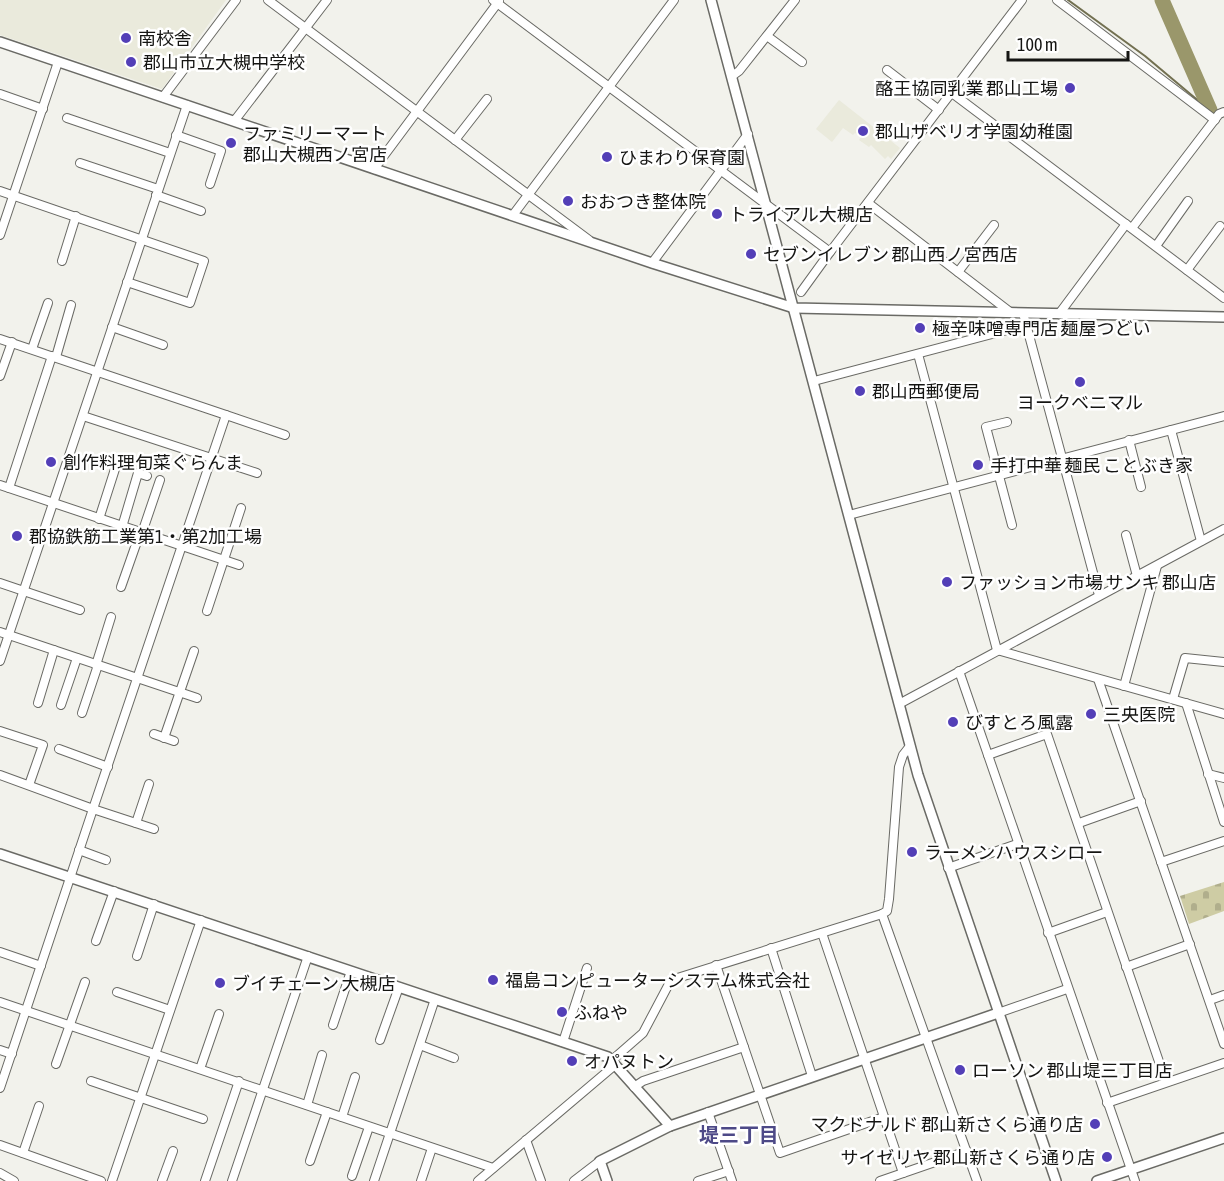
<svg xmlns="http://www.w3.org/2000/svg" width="1224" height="1181" font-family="'Asap Condensed','Noto Sans JP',sans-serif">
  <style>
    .built { fill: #eaeadc }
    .cemetery { fill: url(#cemetery-stones) }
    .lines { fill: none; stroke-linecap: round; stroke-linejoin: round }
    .stream { stroke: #727051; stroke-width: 2 }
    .river { stroke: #9a976b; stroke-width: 15 }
    .minor-casing { stroke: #6a6a65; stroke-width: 10 }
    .tertiary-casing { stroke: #6a6a65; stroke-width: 12 }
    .minor { stroke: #fff; stroke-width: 8 }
    .tertiary { stroke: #fff; stroke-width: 9 }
    .poi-dot { fill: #533fb7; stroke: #fff; stroke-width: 2 }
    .labels { text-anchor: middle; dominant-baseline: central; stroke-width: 5; stroke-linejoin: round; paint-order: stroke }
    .poi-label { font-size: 18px; fill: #151513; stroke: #fff; text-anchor: start }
    .neighbourhood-label { font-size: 20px; font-weight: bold; fill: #4d4987; stroke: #fff }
  </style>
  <defs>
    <pattern id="cemetery-stones" width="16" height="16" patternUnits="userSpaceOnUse" patternTransform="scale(1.5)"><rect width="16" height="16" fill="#cecca4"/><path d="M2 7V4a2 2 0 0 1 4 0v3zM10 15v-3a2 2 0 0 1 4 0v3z" fill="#b0ae8c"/></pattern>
  </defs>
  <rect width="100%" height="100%" fill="#f2f2ec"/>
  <g class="built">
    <polygon points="0,0 226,0 162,89 0,35"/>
    <polygon points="839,100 900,148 891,159 888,156 885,159 871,145 869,147 859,140 861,137 855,133 853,135 843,128 832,142 816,129"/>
  </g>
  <polygon class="cemetery" points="1224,882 1224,911 1189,924 1180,896"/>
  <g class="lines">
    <polyline class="stream" points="1068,0 1145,56 1207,108"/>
    <polyline class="river" points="1162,0 1210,110"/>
    <defs>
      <g id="minor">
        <polyline points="268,0 589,240"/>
        <polyline points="493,0 830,252 1022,0"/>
        <polyline points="1057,0 1215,120"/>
        <polyline points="767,36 802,62"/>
        <polyline points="887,70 939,110"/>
        <polyline points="732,76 739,71 795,0"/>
        <polyline points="952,93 1224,298"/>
        <polyline points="0,94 43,109"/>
        <polyline points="163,97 236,0"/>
        <polyline points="67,118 170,153"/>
        <polyline points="235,120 327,0"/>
        <polyline points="176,135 221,151 210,184"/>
        <polyline points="455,140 487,99"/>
        <polyline points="80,163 158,189"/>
        <polyline points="374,169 499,1"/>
        <polyline points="0,191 204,261 190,303 127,282"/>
        <polyline points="156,195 201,211"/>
        <polyline points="868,203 1010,312"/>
        <polyline points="513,215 674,0"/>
        <polyline points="1132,228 1219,114 1224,112"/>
        <polyline points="0,235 58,62"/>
        <polyline points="1156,246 1188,201"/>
        <polyline points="62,261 76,216"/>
        <polyline points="652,263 748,134"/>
        <polyline points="1187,270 1220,226"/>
        <polyline points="958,272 994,225"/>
        <polyline points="801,292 830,252"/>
        <polyline points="1023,313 1099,595"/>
        <polyline points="1059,314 1126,224"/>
        <polyline points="112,327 163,345"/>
        <polyline points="0,339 226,415 93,809 0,775"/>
        <polyline points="32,349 48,303"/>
        <polyline points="918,354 997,650 1224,714"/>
        <polyline points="56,357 71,305"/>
        <polyline points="0,376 12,342"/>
        <polyline points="814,381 1026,325"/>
        <polyline points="226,415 285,435"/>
        <polyline points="83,416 257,473"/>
        <polyline points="1007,422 986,427 1012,525"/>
        <polyline points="1171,430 1201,541"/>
        <polyline points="1129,440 1141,487"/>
        <polyline points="0,485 239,565"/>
        <polyline points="9,488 52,356"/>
        <polyline points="849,515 1224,416"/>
        <polyline points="99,519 115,469"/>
        <polyline points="122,527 138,473 147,476"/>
        <polyline points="142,533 160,480"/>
        <polyline points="1126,535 1137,576"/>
        <polyline points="0,583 80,610"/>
        <polyline points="121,587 140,533"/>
        <polyline points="207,611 241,508"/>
        <polyline points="0,632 197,698"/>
        <polyline points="0,661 187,105"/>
        <polyline points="96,665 111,617"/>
        <polyline points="959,671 1135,1181"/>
        <polyline points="1098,679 1224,1044"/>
        <polyline points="1124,686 1157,566"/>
        <polyline points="1173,699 1185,658 1224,662"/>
        <polyline points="38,703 54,650"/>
        <polyline points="1186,703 1224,822"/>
        <polyline points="899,704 1224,529"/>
        <polyline points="61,705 77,658"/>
        <polyline points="82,713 98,665"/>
        <polyline points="0,731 43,745 29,785"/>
        <polyline points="154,734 174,741"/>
        <polyline points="164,738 194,651"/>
        <polyline points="910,746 903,755 899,767 889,899 887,911 882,914 977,1181"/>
        <polyline points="59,749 108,767"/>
        <polyline points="988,755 1047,734 1166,1082"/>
        <polyline points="1208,774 1224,778"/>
        <polyline points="136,823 149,784"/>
        <polyline points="1079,823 1141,801"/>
        <polyline points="79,850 106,860"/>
        <polyline points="1161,862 1224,841"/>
        <polyline points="948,868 1017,844"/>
        <polyline points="822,933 903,1173"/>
        <polyline points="1048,933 1107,912"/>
        <polyline points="96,941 114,891"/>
        <polyline points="771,948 812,1076"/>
        <polyline points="0,952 41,966"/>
        <polyline points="137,956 154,904"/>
        <polyline points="716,965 780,1153 884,1117"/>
        <polyline points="1126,967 1190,944"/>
        <polyline points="117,992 170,1010"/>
        <polyline points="1210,1000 1224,995"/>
        <polyline points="0,1002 493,1168"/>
        <polyline points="998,1013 1067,989"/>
        <polyline points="333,1025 351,971"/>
        <polyline points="380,1040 399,987"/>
        <polyline points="563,1042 587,968"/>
        <polyline points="420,1045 454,1058"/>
        <polyline points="0,1050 12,1054"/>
        <polyline points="611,1061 643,1033 671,980 882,914"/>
        <polyline points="56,1064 85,982"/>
        <polyline points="200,1069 219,1014"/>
        <polyline points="91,1081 203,1119"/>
        <polyline points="634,1087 643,1081 744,1047"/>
        <polyline points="0,1088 93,809 154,829"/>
        <polyline points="1107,1103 1224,1063"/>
        <polyline points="307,1105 322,1055"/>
        <polyline points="708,1112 732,1181"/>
        <polyline points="342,1117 355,1077"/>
        <polyline points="526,1140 541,1181"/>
        <polyline points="0,1145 101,1181"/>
        <polyline points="23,1153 39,1106"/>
        <polyline points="310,1161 327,1112"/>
        <polyline points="0,1173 14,1181"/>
        <polyline points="352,1176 369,1127"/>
        <polyline points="112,1181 201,920"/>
        <polyline points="162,1181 173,1151"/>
        <polyline points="205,1181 239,1081"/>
        <polyline points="232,1181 308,956"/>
        <polyline points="374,1181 435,999"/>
        <polyline points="421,1181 432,1148"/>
        <polyline points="478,1181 615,1065"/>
        <polyline points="574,1181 600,1161"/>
        <polyline points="698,1181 729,1171"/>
        <polyline points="880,1181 967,1151"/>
      </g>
      <g id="tertiary">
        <polyline points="711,0 918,775 1056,1181"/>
        <polyline points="0,42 652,263 794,308 1224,317"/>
        <polyline points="0,854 608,1057 670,1126"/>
        <polyline points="607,1181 600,1161 670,1126 998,1013"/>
        <polyline points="1097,1181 1224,1138"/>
      </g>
    </defs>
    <use href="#minor" class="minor-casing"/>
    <use href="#tertiary" class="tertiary-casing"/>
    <use href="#minor" class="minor"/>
    <use href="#tertiary" class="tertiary"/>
  </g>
  <g class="poi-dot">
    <circle cx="126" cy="38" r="6"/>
    <circle cx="131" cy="62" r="6"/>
    <circle cx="1070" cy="88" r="6"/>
    <circle cx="863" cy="131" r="6"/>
    <circle cx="231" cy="143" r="6"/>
    <circle cx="607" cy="157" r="6"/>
    <circle cx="568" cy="201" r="6"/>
    <circle cx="717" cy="214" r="6"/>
    <circle cx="751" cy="254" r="6"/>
    <circle cx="920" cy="328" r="6"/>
    <circle cx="1080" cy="382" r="6"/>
    <circle cx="860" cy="391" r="6"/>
    <circle cx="51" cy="462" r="6"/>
    <circle cx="978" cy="465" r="6"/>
    <circle cx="17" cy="536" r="6"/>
    <circle cx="947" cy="582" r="6"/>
    <circle cx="1091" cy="714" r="6"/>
    <circle cx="953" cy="722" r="6"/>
    <circle cx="912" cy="852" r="6"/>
    <circle cx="493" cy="980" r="6"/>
    <circle cx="220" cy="983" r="6"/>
    <circle cx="562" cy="1012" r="6"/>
    <circle cx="572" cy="1061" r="6"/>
    <circle cx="960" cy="1070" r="6"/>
    <circle cx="1095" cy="1124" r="6"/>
    <circle cx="1107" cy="1157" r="6"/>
  </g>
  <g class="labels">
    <g class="poi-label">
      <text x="138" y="38">南校舎</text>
      <text x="143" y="62">郡山市立大槻中学校</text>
      <text x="1058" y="88" text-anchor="end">酪王協同乳業 郡山工場</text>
      <text x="875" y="131">郡山ザベリオ学園幼稚園</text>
      <text x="243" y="133">ファミリーマート<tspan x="243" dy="21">郡山大槻西ノ宮店</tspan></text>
      <text x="619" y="157">ひまわり保育園</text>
      <text x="580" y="201">おおつき整体院</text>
      <text x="729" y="214">トライアル大槻店</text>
      <text x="763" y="254">セブンイレブン 郡山西ノ宮西店</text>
      <text x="932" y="328">極辛味噌専門店 麺屋つどい</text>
      <text x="872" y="391">郡山西郵便局</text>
      <text x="1080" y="402" text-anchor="middle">ヨークベニマル</text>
      <text x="63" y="462">創作料理旬菜ぐらんま</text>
      <text x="990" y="465">手打中華 麺民 ことぶき家</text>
      <text x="29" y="536">郡協鉄筋工業第1・第2加工場</text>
      <text x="959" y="582">ファッション市場 サンキ 郡山店</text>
      <text x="1103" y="714">三央医院</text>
      <text x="965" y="722">びすとろ風露</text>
      <text x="924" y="852">ラーメンハウスシロー</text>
      <text x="505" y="980">福島コンピューターシステム株式会社</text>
      <text x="232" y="983">ブイチェーン 大槻店</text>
      <text x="574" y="1012">ふねや</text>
      <text x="584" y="1061">オパヌトン</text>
      <text x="972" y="1070">ローソン 郡山堤三丁目店</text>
      <text x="1083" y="1124" text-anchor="end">マクドナルド 郡山新さくら通り店</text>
      <text x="1095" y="1157" text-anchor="end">サイゼリヤ 郡山新さくら通り店</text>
    </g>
    <g class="neighbourhood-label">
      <text x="739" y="1134">堤三丁目</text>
    </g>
  </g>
  <path d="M1008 51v9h120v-9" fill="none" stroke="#151513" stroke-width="3"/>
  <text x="1017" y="51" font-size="18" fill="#151513" stroke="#ffffff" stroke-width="4.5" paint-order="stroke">100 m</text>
</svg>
